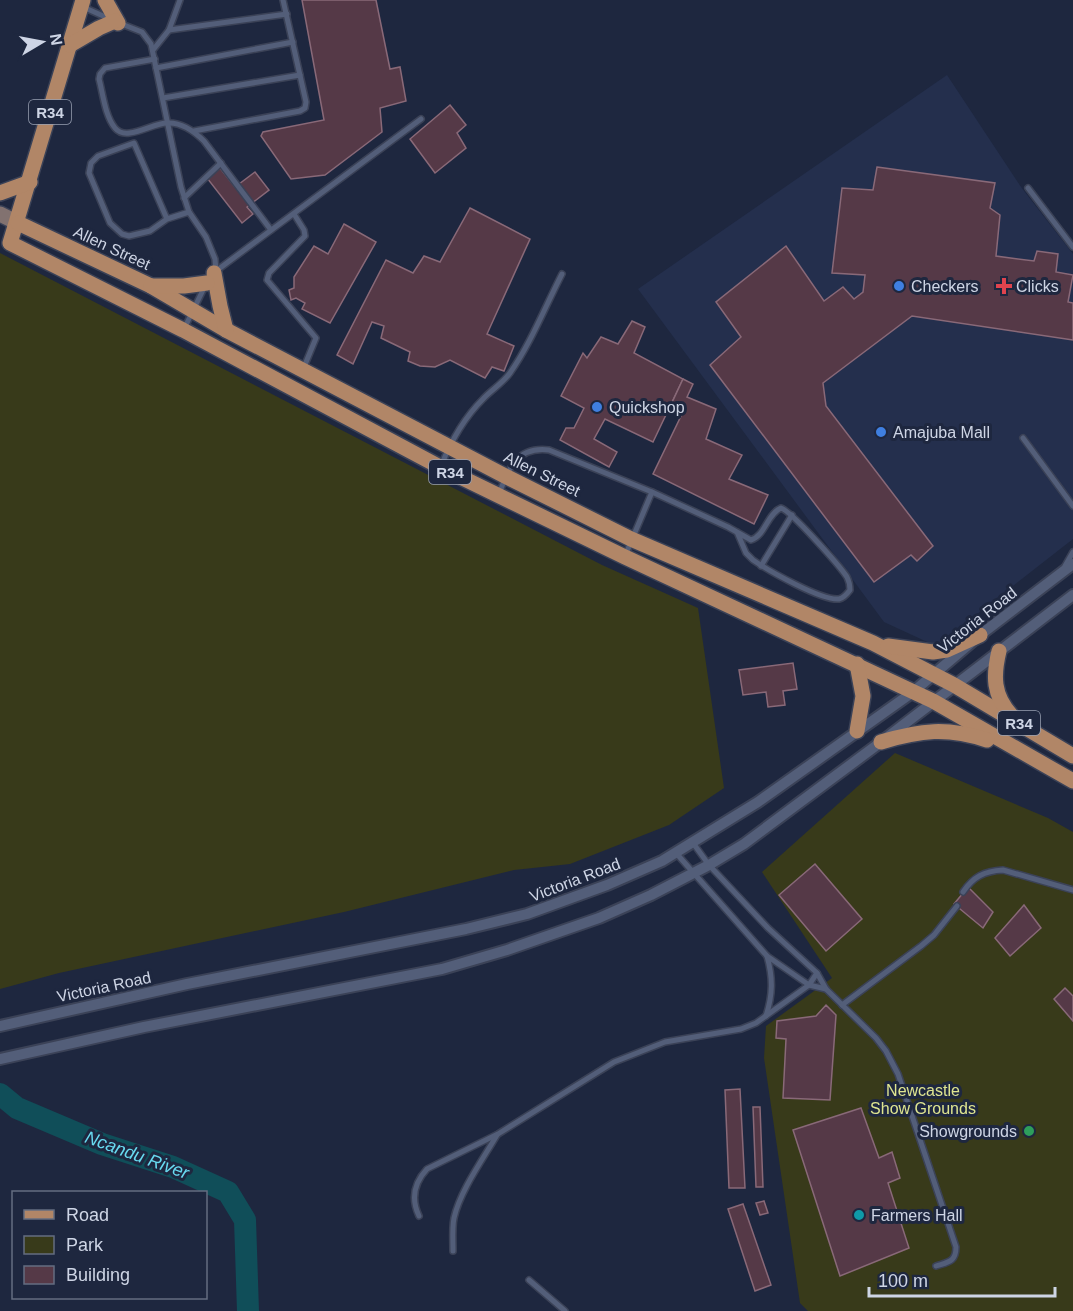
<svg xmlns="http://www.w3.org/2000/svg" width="1073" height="1311" font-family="Arial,sans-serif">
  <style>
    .built { fill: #242f4d }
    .green { fill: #383a1a }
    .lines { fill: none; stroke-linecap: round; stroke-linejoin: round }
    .river { stroke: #104e59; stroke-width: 22 }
    .building { fill: #553947; stroke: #896978; stroke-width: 1.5 }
    .lane-casing { stroke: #3b4257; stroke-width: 8 }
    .street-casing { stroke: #3b4257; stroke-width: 14 }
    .secondary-casing { stroke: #3b4257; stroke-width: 18 }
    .primary-casing { stroke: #3b4257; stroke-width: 18 }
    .lane { stroke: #535e79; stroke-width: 5 }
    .street { stroke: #535e79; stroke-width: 10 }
    .secondary { stroke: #827270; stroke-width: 15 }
    .primary { stroke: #b18667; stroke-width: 15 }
    .shop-dot { fill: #3f7fe0; stroke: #1e273f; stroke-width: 2 }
    .health-dot { fill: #e0444e; stroke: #1e273f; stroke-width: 2 }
    .leisure-dot { fill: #2e9e5b; stroke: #1e273f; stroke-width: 2 }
    .culture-dot { fill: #0f9aa8; stroke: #1e273f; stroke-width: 2 }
    .labels { text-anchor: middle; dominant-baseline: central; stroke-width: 6; stroke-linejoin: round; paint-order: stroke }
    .shield { fill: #1e273f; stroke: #99a1b3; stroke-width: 1.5 }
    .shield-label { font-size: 15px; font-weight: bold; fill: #ced5e5 }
    .street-label { font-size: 16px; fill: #ced5e5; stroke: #1e273f }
    .poi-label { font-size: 16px; fill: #ced5e5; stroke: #1e273f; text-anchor: start }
    .park-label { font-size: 16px; fill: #dfe590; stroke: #1e273f }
    .water-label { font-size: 18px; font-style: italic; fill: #68daf0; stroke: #1e273f }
  </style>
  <rect width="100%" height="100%" fill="#1e273f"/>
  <polygon class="built" points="947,75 1021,187 1073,254 1073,539 936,646 884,622 638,289"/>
  <g class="green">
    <polygon points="0,253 602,565 698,608 724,788 669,825 570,864 514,870 344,912 59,973 0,989"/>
    <polygon points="895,753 1048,818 1073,832 1073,1311 808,1311 800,1303 764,1058 766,1026 832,978 762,872"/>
  </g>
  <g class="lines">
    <polyline class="river" points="0,1094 17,1108 102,1144 173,1167 228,1192 245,1220 248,1311"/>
  </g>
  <g class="building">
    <polygon points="302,0 376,0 390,69 400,67 406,101 380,108 382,132 325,175 291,179 261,136 263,132 324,120"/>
    <polygon points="450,105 466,125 457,133 466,148 435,173 410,139"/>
    <polygon points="877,167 995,183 990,208 1000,215 996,256 1034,261 1037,251 1058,254 1056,272 1073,275 1068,302 1073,303 1073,340 912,316 823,383 826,406 933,546 917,561 911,555 874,582 710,365 741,337 716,302 786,246 824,301 843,287 854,299 863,292 865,275 832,273 842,188 873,190"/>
    <polygon points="220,168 235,187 255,172 269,190 247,207 253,214 242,223 207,178"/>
    <polygon points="470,208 530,239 487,334 514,346 504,371 492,367 485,378 450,360 435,367 420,366 408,361 410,352 381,338 384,326 372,322 353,364 337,355 386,260 413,273 424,256 440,262"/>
    <polygon points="344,224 376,242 330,323 302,309 305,303 296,298 291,300 289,290 294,288 294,277 314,246 328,254"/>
    <polygon points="632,321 645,327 634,353 683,379 653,442 605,419 594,439 617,452 609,467 560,440 566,428 574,428 584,408 561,396 583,353 587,358 601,337 618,344"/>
    <polygon points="683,379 693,384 687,397 716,409 706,439 742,455 729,479 768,495 754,524 653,474 681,416 669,409"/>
    <polygon points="793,663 797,689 783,691 785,705 768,707 766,692 743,695 739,670"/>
    <polygon points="815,864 862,919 826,951 779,895"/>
    <polygon points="968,887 993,912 983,928 954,904"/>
    <polygon points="1024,905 1041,928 1010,956 995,938"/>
    <polygon points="1065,988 1073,996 1073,1021 1054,999"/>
    <polygon points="826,1005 836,1015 830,1100 783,1098 786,1039 776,1038 777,1021 816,1016"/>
    <polygon points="740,1089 745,1188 729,1188 725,1090"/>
    <polygon points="753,1107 760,1107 763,1187 756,1187"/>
    <polygon points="861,1108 879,1158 892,1152 900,1178 888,1183 909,1248 840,1276 793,1130"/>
    <polygon points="764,1201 768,1213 760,1215 756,1203"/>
    <polygon points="743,1204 771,1285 755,1291 728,1209"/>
  </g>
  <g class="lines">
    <defs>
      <g id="lane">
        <polyline points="83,7 110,19"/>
        <polyline points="119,23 142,32 151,44 181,187 189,212 206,237 215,259 216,271"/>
        <polyline points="169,30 287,14"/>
        <polyline points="153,50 169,30 180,0"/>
        <path d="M155 59 105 68 100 74 99 79C103 94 105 116 115 128 126 142 152 123 167 123 181 122 195 132 204 141L271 230"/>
        <polyline points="156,68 293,42"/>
        <polyline points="163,98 300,75"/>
        <polyline points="194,131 300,111 305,108 306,102 283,0"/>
        <polyline points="1028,188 1073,247"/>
        <polyline points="184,198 221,163"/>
        <polyline points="294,214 304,230 305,236 269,273 267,280 316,338 304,367"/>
        <polyline points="167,219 134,143 98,156 91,163 89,173 110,223 122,234 129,236 150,231 167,219 189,212"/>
        <polyline points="216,271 421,119"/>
        <polyline points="184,329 205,286"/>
        <polyline points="1023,438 1073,506"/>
        <path d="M441 466C451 441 464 418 483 399 491 390 502 384 510 373 531 343 545 307 562 274"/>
        <path d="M499 494C508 469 517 446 549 450L652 492 728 527 751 540C765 536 767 514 781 508 792 512 839 565 847 577 849 581 850 586 850 590 847 594 844 598 839 599 822 601 769 571 753 560L746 553 737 532"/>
        <polyline points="625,556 652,492"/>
        <polyline points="761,566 792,515"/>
        <polyline points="1065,566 1073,552"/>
        <path d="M693 843 709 865 768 928 817 973 826 989 876 1038 886 1051 898 1074 956 1247C956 1262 948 1262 936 1266"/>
        <polyline points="676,853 767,956 809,985 826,989"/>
        <path d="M963 892C973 877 984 871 1003 870L1073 890"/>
        <polyline points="842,1005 921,946 934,935 957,906"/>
        <path d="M766 1016C773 994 773 978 767 956"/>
        <path d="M419 1216C411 1199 414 1183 427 1169L498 1134 614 1062 665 1042 741 1029 756 1023 809 985 817 973"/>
        <path d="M453 1251C453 1240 452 1228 454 1218 460 1191 483 1159 497 1135"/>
        <polyline points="529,1280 565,1311"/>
      </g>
      <g id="street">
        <polyline points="0,1026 187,984 466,929 527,914 607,885 662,861 758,802 913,692 980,635 1073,564"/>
        <polyline points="0,1059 144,1027 442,969 507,950 599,918 651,895 709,865 744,844 881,742 1073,595"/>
      </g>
      <polyline id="secondary" points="0,214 18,223"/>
      <g id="primary">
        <polyline points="83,0 10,243 183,330 440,467 625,557 933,701 1073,781"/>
        <polyline points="105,0 118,23"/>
        <polyline points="70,45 99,28 115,21"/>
        <polyline points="0,193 30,182"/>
        <polyline points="18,223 151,286 226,330 505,476 631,539 873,643 954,685 1073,756"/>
        <polyline points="214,273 220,306 226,330"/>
        <polyline points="151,286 184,286 207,283"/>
        <polyline points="888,646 933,652 947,650 980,635"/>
        <path d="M999 651C993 676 993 695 1011 715"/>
        <polyline points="857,664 863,696 857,731"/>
        <path d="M881 742C921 730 947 727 987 740"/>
      </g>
    </defs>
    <use href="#lane" class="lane-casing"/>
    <use href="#street" class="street-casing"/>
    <use href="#secondary" class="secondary-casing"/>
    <use href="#primary" class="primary-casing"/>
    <use href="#lane" class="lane"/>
    <use href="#street" class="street"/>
    <use href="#secondary" class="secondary"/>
    <use href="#primary" class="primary"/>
  </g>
  <g class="shop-dot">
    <circle cx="899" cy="286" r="6"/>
    <circle cx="597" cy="407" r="6"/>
    <circle cx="881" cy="432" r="6"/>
  </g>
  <path class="health-dot" d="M1001 277h6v6h6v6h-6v6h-6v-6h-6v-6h6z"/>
  <circle class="leisure-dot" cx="1029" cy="1131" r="6"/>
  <circle class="culture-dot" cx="859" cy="1215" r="6"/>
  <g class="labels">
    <g class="shield">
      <rect x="29" y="100" width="42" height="24" rx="4.5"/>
      <rect x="429" y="460" width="42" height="24" rx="4.5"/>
      <rect x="998" y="711" width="42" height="24" rx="4.5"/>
    </g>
    <g class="shield-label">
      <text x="50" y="112">R34</text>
      <text x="450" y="472">R34</text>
      <text x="1019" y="723">R34</text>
    </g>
    <g class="street-label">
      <text transform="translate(112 248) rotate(25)">Allen Street</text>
      <text transform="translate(542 474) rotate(26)">Allen Street</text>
      <text transform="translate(977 620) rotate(-38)">Victoria Road</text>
      <text transform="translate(575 880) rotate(-21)">Victoria Road</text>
      <text transform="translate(104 987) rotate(-12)">Victoria Road</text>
    </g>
    <g class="poi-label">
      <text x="911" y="286">Checkers</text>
      <text x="1016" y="286">Clicks</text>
      <text x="609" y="407">Quickshop</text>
      <text x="893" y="432">Amajuba Mall</text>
      <text x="1017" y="1131" text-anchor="end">Showgrounds</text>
      <text x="871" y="1215">Farmers Hall</text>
    </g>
    <g class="park-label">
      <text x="923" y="1090">Newcastle<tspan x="923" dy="18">Show Grounds</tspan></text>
    </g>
    <g class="water-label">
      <text transform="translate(137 1155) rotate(20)">Ncandu River</text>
    </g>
  </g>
  <rect x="12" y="1191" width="195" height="108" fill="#1e273f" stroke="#646d81" stroke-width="1.5"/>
  <rect x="24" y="1210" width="30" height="9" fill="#b18667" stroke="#646d81" stroke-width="1.5"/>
  <text x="66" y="1221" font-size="18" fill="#ced5e5">Road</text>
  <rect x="24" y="1236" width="30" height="18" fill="#383a1a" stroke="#646d81" stroke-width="1.5"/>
  <text x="66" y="1251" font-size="18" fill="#ced5e5">Park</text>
  <rect x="24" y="1266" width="30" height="18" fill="#553947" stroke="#646d81" stroke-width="1.5"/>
  <text x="66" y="1281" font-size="18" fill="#ced5e5">Building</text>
  <g transform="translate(42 42) rotate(80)" stroke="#1e273f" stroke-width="4.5" paint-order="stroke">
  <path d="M0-4.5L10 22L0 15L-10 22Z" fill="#ced5e5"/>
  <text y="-9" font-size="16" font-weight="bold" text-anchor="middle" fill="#ced5e5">N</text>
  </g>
  <path d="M869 1287v9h186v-9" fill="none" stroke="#ced5e5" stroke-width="3"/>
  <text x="878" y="1287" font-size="18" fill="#ced5e5" stroke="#1e273f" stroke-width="4.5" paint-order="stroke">100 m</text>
</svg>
